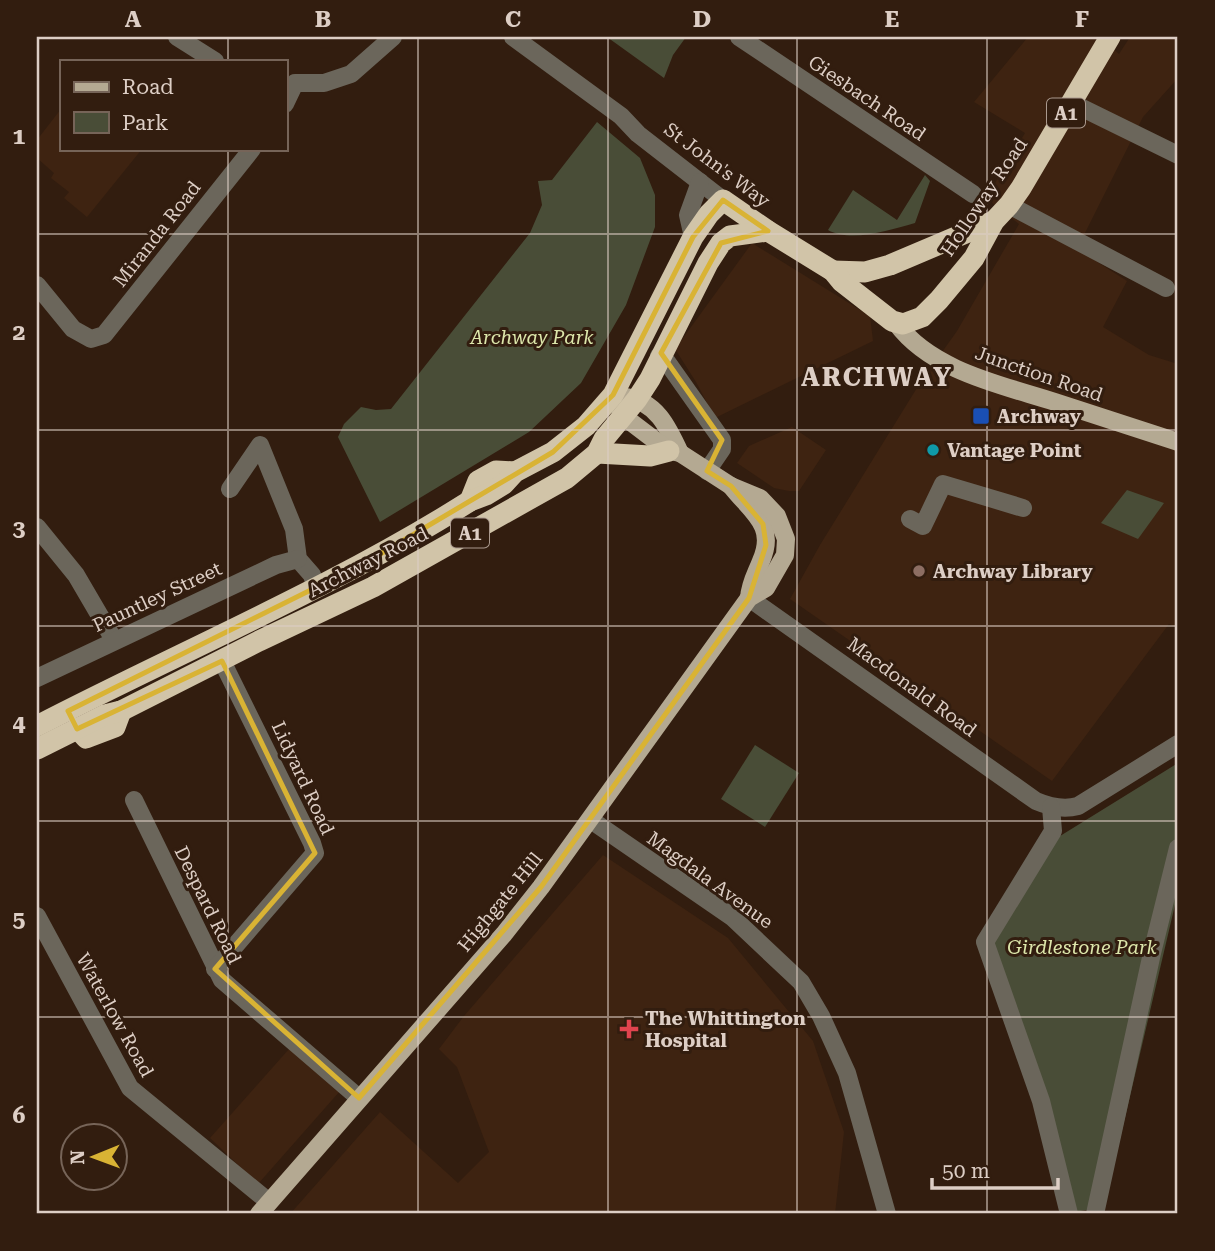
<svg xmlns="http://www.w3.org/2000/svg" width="1215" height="1251" font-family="'Roboto Serif',serif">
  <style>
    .built { fill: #3e2311 }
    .green { fill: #494d37 }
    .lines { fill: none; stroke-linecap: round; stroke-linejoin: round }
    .minor { stroke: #6b665b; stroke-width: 18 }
    .major { stroke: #b4a992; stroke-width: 18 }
    .highway { stroke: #d1c4a8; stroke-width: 21 }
    .marked { fill: none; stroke: #d9b334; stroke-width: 5; stroke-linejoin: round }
    .grid { fill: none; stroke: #ddcec5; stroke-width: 2; stroke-opacity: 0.55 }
    .transit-dot { fill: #1a4fb4; stroke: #321d0f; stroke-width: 2.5 }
    .culture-dot { fill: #0f9aa8; stroke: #321d0f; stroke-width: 2.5 }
    .education-dot { fill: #8d6e63; stroke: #321d0f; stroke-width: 2.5 }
    .health-dot { fill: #e0444e; stroke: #321d0f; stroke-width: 2.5 }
    .labels { text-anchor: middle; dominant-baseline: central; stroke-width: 6; stroke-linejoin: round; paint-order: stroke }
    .shield { fill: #321d0f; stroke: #aa998e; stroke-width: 2 }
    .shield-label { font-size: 18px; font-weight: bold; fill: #ddcec5 }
    .street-label { font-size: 19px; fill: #ddcec5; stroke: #321d0f }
    .park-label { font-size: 19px; font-style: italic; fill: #dde7ab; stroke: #321d0f }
    .poi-label { font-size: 19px; font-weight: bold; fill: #ddcec5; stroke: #321d0f; text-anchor: start }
    .district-label { font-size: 26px; font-weight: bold; letter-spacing: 2px; fill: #ddcec5; stroke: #321d0f }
    .neatline { fill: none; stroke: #ddcec5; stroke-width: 2.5 }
    .grid-label { font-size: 23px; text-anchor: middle; font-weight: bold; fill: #ddcec5 }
  </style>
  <rect width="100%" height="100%" fill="#321d0f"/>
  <g class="built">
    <polygon points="1028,37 1100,37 1119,54 1130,37 1178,37 1178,78 1143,117 1077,249 1127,281 1103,327 1149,355 1178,364 1178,628 1169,624 1052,781 790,599 820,545 920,383 957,331 1019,224 986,198 1025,133 974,102"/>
    <polygon points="61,109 61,149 142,149 87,217 64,198 69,192 51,178 54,173 37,158 37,140"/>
    <polygon points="752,243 870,316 873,341 715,418 696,382 675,349"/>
    <polygon points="792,427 826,450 799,491 789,491 774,488 737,463 749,446"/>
    <polygon points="603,855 728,938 813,1041 844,1132 835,1214 290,1214 380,1112 458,1183 489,1152 457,1067 439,1049 464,1016"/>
    <polygon points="289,1049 340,1091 258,1184 210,1138"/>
  </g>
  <g class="green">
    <polygon points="607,37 686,37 673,55 664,78"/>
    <polygon points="597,122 640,158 655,195 655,227 626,305 581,383 529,432 380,522 338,437 344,424 361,407 376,410 391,409 530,233 542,205 538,181 552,180"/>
    <path d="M925 175 930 181 915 223C890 230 851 243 828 230L853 190 897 220Z"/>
    <polygon points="1127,490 1164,503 1138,539 1101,523"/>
    <polygon points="755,745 799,773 765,827 721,799"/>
    <polygon points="1178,763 1178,892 1104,1207 1074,1212 1056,1132 1039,1070 989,941 1052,841"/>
  </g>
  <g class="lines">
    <g class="minor">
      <polyline points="177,37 215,61"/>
      <polyline points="513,37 621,116 638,134 723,200"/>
      <polyline points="739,37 973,194"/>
      <polyline points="1072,103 1178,155"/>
      <polyline points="285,104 295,83 324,83 351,74 393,37"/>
      <polyline points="1009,205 1166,288"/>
      <polyline points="693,237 688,215 700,182"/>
      <polyline points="37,285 73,329 91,339 104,335 252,149"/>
      <polyline points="659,356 667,362 722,440 722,449 707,471"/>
      <polyline points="230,489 260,445 294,529 298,559 312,575 316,588"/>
      <polyline points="910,519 923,526 943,484 1023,508"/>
      <polyline points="37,527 76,575 114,640"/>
      <path d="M749 598 1036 801C1050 807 1063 810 1078 806L1178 744"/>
      <polyline points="37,678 276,565 298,559"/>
      <polyline points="134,800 222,980 359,1098"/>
      <polyline points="1051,807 1053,831 985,942 1041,1101 1069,1214"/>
      <polyline points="591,820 732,917 801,982 821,1016 847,1073 887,1214"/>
      <polyline points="37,916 130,1088 269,1202"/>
      <polyline points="215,969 315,853 312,843 222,661"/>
      <polyline points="1095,1214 1152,953 1178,848"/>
    </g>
    <g class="major">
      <path d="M897 324C932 371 1002 385 1055 402 1096 415 1137 429 1178 442"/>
      <path d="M625 397C656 401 668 427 680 453"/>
      <path d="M731 486C751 512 777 525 761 561 756 574 750 583 749 598"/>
      <polyline points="259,1214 504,934 541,887 749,598 766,588 785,555 786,539 777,516 760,498 731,486 680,453 669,451 623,416 613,395"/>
    </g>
    <g class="highway">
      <polyline points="833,271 865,272 890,265 994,221"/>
      <polyline points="597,453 650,456 669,451"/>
      <polyline points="470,501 478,481 496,471 515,472"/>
      <path d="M37 726C182 651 332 588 470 501L486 495 504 484 515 472 553 452 586 426 613 395 693 237 709 214 723 200 768 231 833 271 842 282 892 321 903 324 922 317 939 300 974 258 994 221 1009 205 1021 188 1110 37"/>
      <polyline points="77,728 86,738 115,727 121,711"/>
      <polyline points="37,749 105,715 121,711 259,641 373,587 567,478 597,453 604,439 637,399 650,379 708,263 721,243 730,236 768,231"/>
    </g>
  </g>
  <path class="marked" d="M723 200 768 231 721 243 661 353 722 440 707 471 731 486 763 524 766 545 749 598 541 887 359 1098 215 969 315 853 222 661 77 729 68 711 365 563 553 452 613 395 693 237Z"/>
  <path class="grid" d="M228 37V61M418 37V1214M608 37V1214M797 37V1214M987 37V1214M228 149V1214M37 234H1178M37 430H1178M37 626H1178M37 821H1178M37 1017H1178"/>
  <rect class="transit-dot" x="972" y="407" width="18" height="18" rx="3.5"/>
  <circle class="culture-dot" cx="933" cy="450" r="7"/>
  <circle class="education-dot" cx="919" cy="571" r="7"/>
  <path class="health-dot" d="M625.5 1018.5h7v7h7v7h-7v7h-7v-7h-7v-7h7z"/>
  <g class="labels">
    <g class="shield">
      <rect x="1047" y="98.5" width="38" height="29" rx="5"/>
      <rect x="451" y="518.5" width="38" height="29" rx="5"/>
    </g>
    <g class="shield-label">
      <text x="1066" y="113">A1</text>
      <text x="470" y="533">A1</text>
    </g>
    <g class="street-label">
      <text transform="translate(867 98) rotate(34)">Giesbach Road</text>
      <text transform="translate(717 165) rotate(37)">St John's Way</text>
      <text transform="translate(984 197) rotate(-56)">Holloway Road</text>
      <text transform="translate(157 234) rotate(-52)">Miranda Road</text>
      <text transform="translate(1039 374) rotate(19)">Junction Road</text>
      <text transform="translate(368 562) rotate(-27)">Archway Road</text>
      <text transform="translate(157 597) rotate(-25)">Pauntley Street</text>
      <text transform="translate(912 687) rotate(36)">Macdonald Road</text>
      <text transform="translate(303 778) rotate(65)">Lidyard Road</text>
      <text transform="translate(710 880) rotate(36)">Magdala Avenue</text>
      <text transform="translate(500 902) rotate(-51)">Highgate Hill</text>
      <text transform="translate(208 905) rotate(64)">Despard Road</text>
      <text transform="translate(115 1015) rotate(61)">Waterlow Road</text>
    </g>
    <g class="park-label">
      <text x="532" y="337">Archway Park</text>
      <text x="1082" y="947">Girdlestone Park</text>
    </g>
    <g class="poi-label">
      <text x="997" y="416">Archway</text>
      <text x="947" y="450">Vantage Point</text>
      <text x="933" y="571">Archway Library</text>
      <text x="645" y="1018">The Whittington<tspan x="645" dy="22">Hospital</tspan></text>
    </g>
    <g class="district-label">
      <text x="877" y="377">ARCHWAY</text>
    </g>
  </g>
  <rect width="1215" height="1251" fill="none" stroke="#321d0f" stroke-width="77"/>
  <rect x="60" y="60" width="228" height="91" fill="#321d0f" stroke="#766458" stroke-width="2"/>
  <rect x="74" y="82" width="35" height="10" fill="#b4a992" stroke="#766458" stroke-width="2"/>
  <text x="122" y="94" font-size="21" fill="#ddcec5">Road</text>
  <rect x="74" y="112" width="35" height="21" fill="#494d37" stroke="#766458" stroke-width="2"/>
  <text x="122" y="130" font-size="21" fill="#ddcec5">Park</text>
  <g transform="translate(94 1157) rotate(269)"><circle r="33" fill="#321d0f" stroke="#766458" stroke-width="2"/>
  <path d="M0-5L12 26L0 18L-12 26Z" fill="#d9b334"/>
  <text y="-10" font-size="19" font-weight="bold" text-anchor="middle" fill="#ddcec5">N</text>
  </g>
  <path d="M932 1178v10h126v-10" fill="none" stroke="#ddcec5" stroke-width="3.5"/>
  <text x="942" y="1178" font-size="21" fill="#ddcec5" stroke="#321d0f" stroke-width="5" paint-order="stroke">50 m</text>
  <rect x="38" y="38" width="1138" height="1174" class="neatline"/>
  <g class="grid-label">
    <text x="133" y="27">A</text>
    <text x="323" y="27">B</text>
    <text x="513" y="27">C</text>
    <text x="702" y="27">D</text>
    <text x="892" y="27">E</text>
    <text x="1082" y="27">F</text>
    <text x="19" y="144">1</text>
    <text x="19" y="340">2</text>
    <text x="19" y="536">3</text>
    <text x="19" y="731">4</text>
    <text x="19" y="927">5</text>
    <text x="19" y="1123">6</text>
  </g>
</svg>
